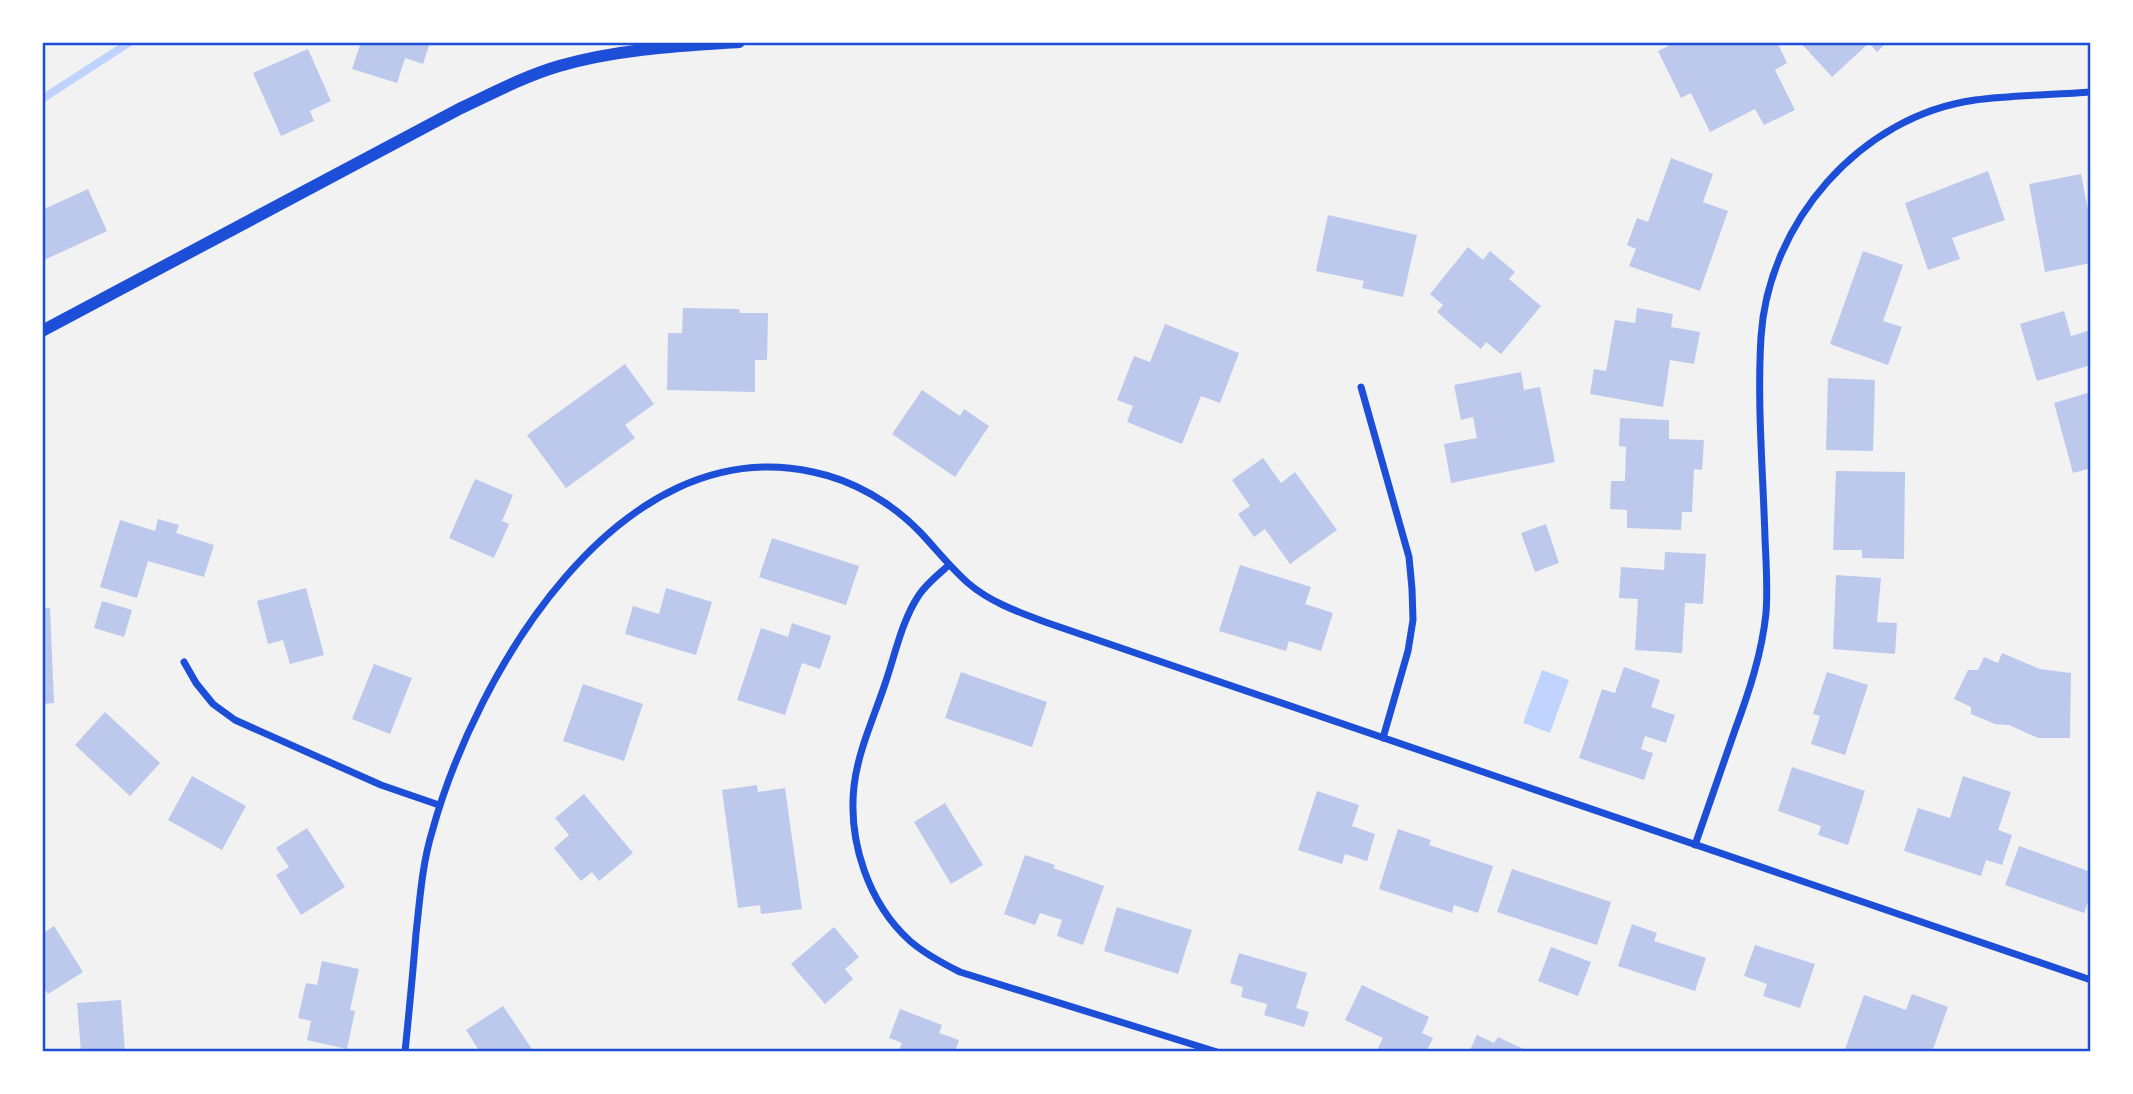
<svg xmlns="http://www.w3.org/2000/svg" width="2133" height="1094" font-family="'Archivo Narrow',sans-serif">
  <style>
    .water { fill: #bfd3fe }
    .lines { fill: none; stroke-linecap: round; stroke-linejoin: round }
    .stream { stroke: #bfd3fe; stroke-width: 8 }
    .building { fill: #bdc9ec }
    .minor { stroke: #1d4ed8; stroke-width: 7 }
    .tertiary { stroke: #1d4ed8; stroke-width: 12 }
    .neatline { fill: none; stroke: #1d4ed8; stroke-width: 2.5 }
  </style>
  <rect width="100%" height="100%" fill="#f2f2f2"/>
  <polygon class="water" points="1542,670 1569,680 1550,733 1523,723"/>
  <g class="lines">
    <polyline class="stream" points="42,99 130,42"/>
  </g>
  <g class="building">
    <polygon points="361,42 430,42 423,64 405,58 397,83 352,69"/>
    <polygon points="1676,42 1777,42 1787,63 1775,70 1795,110 1764,125 1755,109 1710,132 1691,93 1681,98 1658,51"/>
    <polygon points="1800,42 1887,42 1877,52 1869,43 1832,77"/>
    <polygon points="308,49 331,101 310,111 314,121 281,136 253,73"/>
    <polygon points="1671,158 1713,174 1703,202 1728,211 1700,291 1629,266 1636,249 1627,245 1637,218 1648,222"/>
    <polygon points="1988,171 2005,220 1952,238 1960,259 1928,270 1905,203"/>
    <polygon points="2081,174 2091,226 2091,263 2045,272 2029,184"/>
    <polygon points="88,189 107,231 42,261 42,210"/>
    <polygon points="1328,215 1417,235 1403,297 1362,288 1364,281 1316,271"/>
    <polygon points="1468,247 1483,260 1490,251 1515,272 1509,279 1541,306 1501,354 1486,342 1481,349 1452,325 1437,312 1443,305 1430,294"/>
    <polygon points="1863,251 1903,265 1883,321 1902,327 1888,365 1830,344"/>
    <polygon points="683,308 739,309 740,313 768,313 767,360 755,360 755,392 667,390 668,333 682,333"/>
    <polygon points="1637,308 1673,314 1671,327 1700,332 1694,364 1670,360 1663,407 1590,394 1594,369 1606,371 1615,320 1635,323"/>
    <polygon points="2064,311 2071,336 2091,330 2091,365 2037,381 2020,324"/>
    <polygon points="1165,324 1239,353 1220,403 1201,396 1182,444 1127,422 1133,406 1117,400 1134,356 1150,362"/>
    <polygon points="625,364 654,404 625,425 635,438 566,488 527,435"/>
    <polygon points="1521,372 1524,390 1540,387 1555,462 1451,483 1444,444 1477,438 1473,417 1461,420 1454,385"/>
    <polygon points="1828,378 1875,380 1873,451 1826,450"/>
    <polygon points="922,390 960,416 964,409 989,426 955,477 892,434"/>
    <polygon points="2091,392 2091,468 2073,473 2054,403"/>
    <polygon points="1620,418 1669,420 1669,439 1704,440 1702,470 1694,469 1692,512 1682,512 1681,530 1627,528 1627,510 1610,509 1611,481 1625,481 1626,447 1619,446"/>
    <polygon points="1263,458 1281,483 1295,472 1337,530 1290,564 1265,529 1254,537 1238,514 1250,506 1232,480"/>
    <polygon points="1836,471 1905,472 1904,559 1862,558 1862,550 1833,550"/>
    <polygon points="475,479 513,495 502,521 509,524 494,558 449,538"/>
    <polygon points="158,519 179,525 176,533 214,545 204,577 148,561 137,598 100,587 120,520 155,531"/>
    <polygon points="1546,524 1559,563 1535,572 1521,533"/>
    <polygon points="772,538 859,566 846,605 759,577"/>
    <polygon points="1665,552 1706,554 1703,604 1685,603 1682,653 1635,650 1638,599 1619,598 1621,567 1664,570"/>
    <polygon points="1240,565 1311,587 1305,604 1333,613 1321,651 1289,641 1286,651 1219,631"/>
    <polygon points="1836,575 1881,578 1877,622 1897,623 1895,654 1833,649"/>
    <polygon points="306,588 324,655 290,664 283,640 268,644 257,601"/>
    <polygon points="666,588 712,602 696,655 625,634 633,606 659,614"/>
    <polygon points="102,601 132,610 124,637 94,628"/>
    <polygon points="42,608 50,608 54,703 42,704"/>
    <polygon points="792,623 831,636 820,669 802,663 785,715 737,700 761,628 788,637"/>
    <polygon points="2002,653 2040,669 2071,673 2070,738 2038,738 2009,725 1995,724 1971,714 1971,707 1954,699 1968,670 1978,670 1984,657 1998,663"/>
    <polygon points="374,664 412,678 390,734 352,719"/>
    <polygon points="1624,667 1660,680 1651,707 1675,715 1666,743 1645,736 1641,749 1653,753 1644,780 1579,758 1602,689 1615,693"/>
    <polygon points="961,672 1047,702 1032,747 945,718"/>
    <polygon points="1827,672 1868,685 1845,755 1811,744 1820,716 1813,714"/>
    <polygon points="583,684 643,704 624,761 563,741"/>
    <polygon points="105,712 160,763 130,796 75,745"/>
    <polygon points="1792,767 1865,791 1848,845 1818,835 1821,826 1778,811"/>
    <polygon points="192,776 246,806 222,850 168,820"/>
    <polygon points="1963,776 2011,792 1998,830 2012,835 2002,865 1986,860 1981,876 1904,851 1918,808 1950,818"/>
    <polygon points="757,785 758,792 785,788 802,909 761,914 760,905 738,908 722,790"/>
    <polygon points="1317,791 1359,805 1352,826 1375,834 1367,861 1345,854 1342,864 1298,850"/>
    <polygon points="584,794 633,853 599,881 592,872 581,881 554,848 569,835 555,818"/>
    <polygon points="945,803 983,865 951,884 914,822"/>
    <polygon points="307,828 345,887 301,915 276,875 289,867 276,848"/>
    <polygon points="1398,829 1431,840 1429,845 1493,866 1478,913 1454,905 1452,913 1379,889"/>
    <polygon points="2019,846 2091,872 2091,893 2084,913 2005,885"/>
    <polygon points="1025,855 1055,865 1053,868 1104,886 1083,945 1057,936 1062,920 1040,913 1035,925 1004,914"/>
    <polygon points="1512,869 1611,902 1597,945 1497,912"/>
    <polygon points="1117,907 1192,930 1178,974 1104,951"/>
    <polygon points="1632,924 1657,933 1654,941 1706,958 1695,991 1618,966"/>
    <polygon points="54,926 83,972 48,994 42,985 42,934"/>
    <polygon points="834,927 859,957 845,969 853,979 825,1004 791,964"/>
    <polygon points="1755,945 1815,964 1800,1008 1763,996 1767,984 1744,976"/>
    <polygon points="1551,947 1591,962 1578,996 1538,981"/>
    <polygon points="1239,953 1307,973 1296,1008 1309,1012 1304,1027 1264,1015 1267,1004 1241,997 1243,987 1230,983"/>
    <polygon points="322,961 359,969 350,1010 355,1011 347,1049 307,1040 311,1021 298,1018 306,983 317,985"/>
    <polygon points="1362,985 1429,1017 1422,1033 1433,1038 1426,1052 1376,1052 1383,1038 1345,1020"/>
    <polygon points="1912,994 1948,1007 1932,1052 1844,1052 1864,995 1906,1010"/>
    <polygon points="121,1000 125,1052 81,1052 77,1003"/>
    <polygon points="503,1006 534,1052 480,1052 466,1030"/>
    <polygon points="900,1009 942,1025 939,1033 959,1040 955,1052 898,1052 902,1043 889,1038"/>
    <polygon points="1477,1035 1494,1043 1498,1037 1530,1052 1469,1052"/>
  </g>
  <g class="lines">
    <g class="minor">
      <polyline points="1361,387 1409,557 1412,589 1413,620 1408,651 1383,738"/>
      <path d="M949 565C939 574 927 583 919 595 902 620 895 655 885 684 874 717 858 751 854 786 848 841 868 903 910 941 925 954 942 963 960 972L1217 1052"/>
      <polyline points="184,662 196,683 213,704 235,720 381,785 439,805"/>
      <path d="M1695 845C1708 807 1722 768 1735 730 1749 692 1762 653 1766 613 1768 588 1766 563 1765 538 1763 472 1757 404 1761 337 1768 223 1860 116 1975 100 2013 95 2053 95 2091 92"/>
      <path d="M405 1052C409 1012 413 973 416 933 420 899 422 865 432 832 475 675 618 429 813 472 853 480 892 503 920 532 936 549 950 567 968 583 990 602 1018 612 1045 622L2091 980"/>
    </g>
    <path class="tertiary" d="M42 331 461 108C493 93 525 76 559 66 618 49 679 46 739 42"/>
  </g>
  <rect width="2133" height="1094" fill="none" stroke="#ffffff" stroke-width="88"/>
  <rect x="44" y="44" width="2045" height="1006" class="neatline"/>
</svg>
